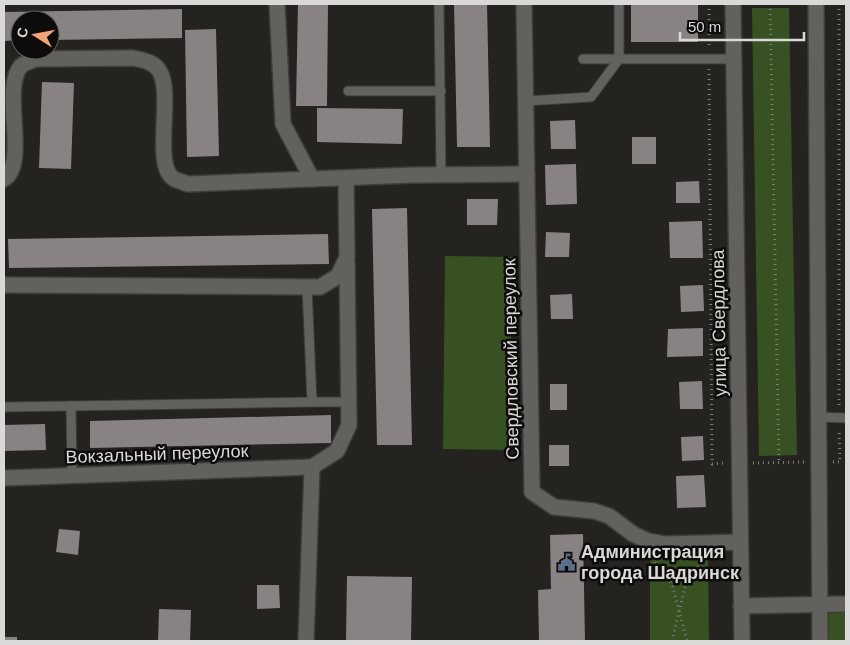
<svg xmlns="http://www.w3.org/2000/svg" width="850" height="645" font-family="Arial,sans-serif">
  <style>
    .green { fill: #375122 }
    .building { fill: #888382 }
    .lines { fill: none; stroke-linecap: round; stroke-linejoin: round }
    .lane-casing { stroke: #3f3d3b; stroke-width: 11 }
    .street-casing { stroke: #3f3d3b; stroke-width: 18 }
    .secondary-casing { stroke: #3f3d3b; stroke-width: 18 }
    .path { stroke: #7e7d7b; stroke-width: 3; stroke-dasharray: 1 4; stroke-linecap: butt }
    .lane { stroke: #63615e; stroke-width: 9 }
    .street { stroke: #63615e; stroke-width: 15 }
    .secondary { stroke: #63615e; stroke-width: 15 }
    .labels { text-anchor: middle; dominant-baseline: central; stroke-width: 5; stroke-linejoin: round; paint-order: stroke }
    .street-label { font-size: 18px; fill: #dad9d7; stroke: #0d0c0b }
    .poi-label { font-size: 18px; font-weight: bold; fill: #dad9d7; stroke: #0d0c0b; text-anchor: start }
  </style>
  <rect width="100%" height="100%" fill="#242320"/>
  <g class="green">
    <polygon points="752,8 789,8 797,455 759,456"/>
    <polygon points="445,256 512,257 510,450 443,449"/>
    <polygon points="708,553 709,641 650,641 650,555"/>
    <polygon points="846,604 846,641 820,641 819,605"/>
  </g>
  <g class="building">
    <polygon points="298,4 328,4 327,106 296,106"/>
    <polygon points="454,4 487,4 490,147 457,147"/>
    <rect x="631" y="4" width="67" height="38"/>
    <polygon points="182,9 182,38 50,40 50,20 20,20 20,40 4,41 4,12"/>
    <polygon points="216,29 219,156 187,157 185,30"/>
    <polygon points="42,82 74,83 71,169 39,168"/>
    <polygon points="317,108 403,109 402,144 317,142"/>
    <polygon points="575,120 576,149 551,149 550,121"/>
    <rect x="632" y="137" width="24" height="27"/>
    <polygon points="576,164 577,204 546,205 545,165"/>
    <polygon points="699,181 700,203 676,203 676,182"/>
    <polygon points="467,199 498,199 497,225 467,225"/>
    <polygon points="407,208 412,445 377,445 372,209"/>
    <polygon points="702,221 703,258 670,258 669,222"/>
    <polygon points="546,232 570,233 569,257 545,257"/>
    <polygon points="328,234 329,264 9,268 8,239"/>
    <polygon points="703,285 704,311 681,312 680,286"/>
    <polygon points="572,294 573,319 551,319 550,295"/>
    <polygon points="703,328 703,356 667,357 668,329"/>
    <polygon points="702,381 703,409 680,409 679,382"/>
    <rect x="550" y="384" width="17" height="26"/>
    <polygon points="331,415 331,443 90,448 90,421"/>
    <polygon points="45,424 46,450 4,451 4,425"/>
    <polygon points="703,436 704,460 682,461 681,437"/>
    <rect x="549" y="445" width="20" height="21"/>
    <polygon points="704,475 706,507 677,508 676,476"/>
    <polygon points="59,529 80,531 78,555 56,552"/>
    <polygon points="583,534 585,641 539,641 538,590 551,589 550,535"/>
    <polygon points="347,576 412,577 411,641 346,641"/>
    <polygon points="257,585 279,585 280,608 257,609"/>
    <polygon points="159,609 191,610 190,641 158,641"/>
    <rect x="4" y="637" width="13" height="4"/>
  </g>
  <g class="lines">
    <defs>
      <g id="lane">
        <polyline points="439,4 441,175"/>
        <polyline points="619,4 619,59 734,59"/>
        <polyline points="583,59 619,59"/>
        <polyline points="348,91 441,91"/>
        <polyline points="526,101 591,97 619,59"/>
        <polyline points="312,402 349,402"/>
        <polyline points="4,407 71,406"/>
        <polyline points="818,417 846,418"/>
        <polyline points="72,476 71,406 312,402 307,287"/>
      </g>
      <g id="street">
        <polyline points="277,4 283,124 312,179"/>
        <polyline points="524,4 532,492 554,507 594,511 609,516 633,534 648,541 665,544 740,542"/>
        <path d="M4 179C29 164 1 88 21 66 24 63 31 61 35 59L133 58C143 60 155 62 160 72 173 95 153 164 173 178 177 181 183 182 188 184L413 175 527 174"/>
        <polyline points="4,285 320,287 338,276 347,257 346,178"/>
        <polyline points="312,467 337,451 349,425 347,262"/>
        <polyline points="4,478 312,467"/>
        <polyline points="306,641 312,467"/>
      </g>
      <g id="secondary">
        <polyline points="733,4 742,641"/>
        <polyline points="816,4 820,641"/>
        <polyline points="741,606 846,604"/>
      </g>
    </defs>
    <use href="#lane" class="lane-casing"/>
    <use href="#street" class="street-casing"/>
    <use href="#secondary" class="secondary-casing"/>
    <g class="path">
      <polyline points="709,4 709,48"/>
      <polyline points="770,4 779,463"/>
      <polyline points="839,4 839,406"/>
      <polyline points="709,69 712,464 724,463"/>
      <polyline points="833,462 840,462 839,430"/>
      <polyline points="753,463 804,462"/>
      <polyline points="652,558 672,584 687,641"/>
      <polyline points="672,641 686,583 705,557"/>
    </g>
    <use href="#lane" class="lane"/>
    <use href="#street" class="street"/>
    <use href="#secondary" class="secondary"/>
  </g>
  <defs>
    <symbol id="civic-bare" viewBox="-9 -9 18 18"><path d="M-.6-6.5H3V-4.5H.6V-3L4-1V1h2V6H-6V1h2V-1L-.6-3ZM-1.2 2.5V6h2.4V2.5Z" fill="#5c6f8a" stroke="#0d0c0b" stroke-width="2.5" paint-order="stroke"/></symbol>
  </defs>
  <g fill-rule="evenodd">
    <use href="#civic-bare" x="554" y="550" width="25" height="25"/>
  </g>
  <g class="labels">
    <g class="street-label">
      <text transform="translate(719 323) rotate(-91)">улица Свердлова</text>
      <text transform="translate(511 359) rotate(-91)">Свердловский переулок</text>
      <text transform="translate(157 454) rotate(-2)">Вокзальный переулок</text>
    </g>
    <g class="poi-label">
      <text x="581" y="552">Администрация<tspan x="581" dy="21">города Шадринск</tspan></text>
    </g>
  </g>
  <rect width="850" height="645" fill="none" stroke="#dad9d7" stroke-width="10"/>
  <g transform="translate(35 35) rotate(281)"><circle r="24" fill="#0d0c0b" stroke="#5f5e5d"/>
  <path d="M0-4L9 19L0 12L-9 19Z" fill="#efa377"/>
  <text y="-8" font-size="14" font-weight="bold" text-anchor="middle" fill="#dad9d7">С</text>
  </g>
  <path d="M680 32v8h124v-8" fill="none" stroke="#dad9d7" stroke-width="2.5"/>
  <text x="688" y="32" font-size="15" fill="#dad9d7" stroke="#0d0c0b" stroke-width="4" paint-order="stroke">50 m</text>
</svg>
